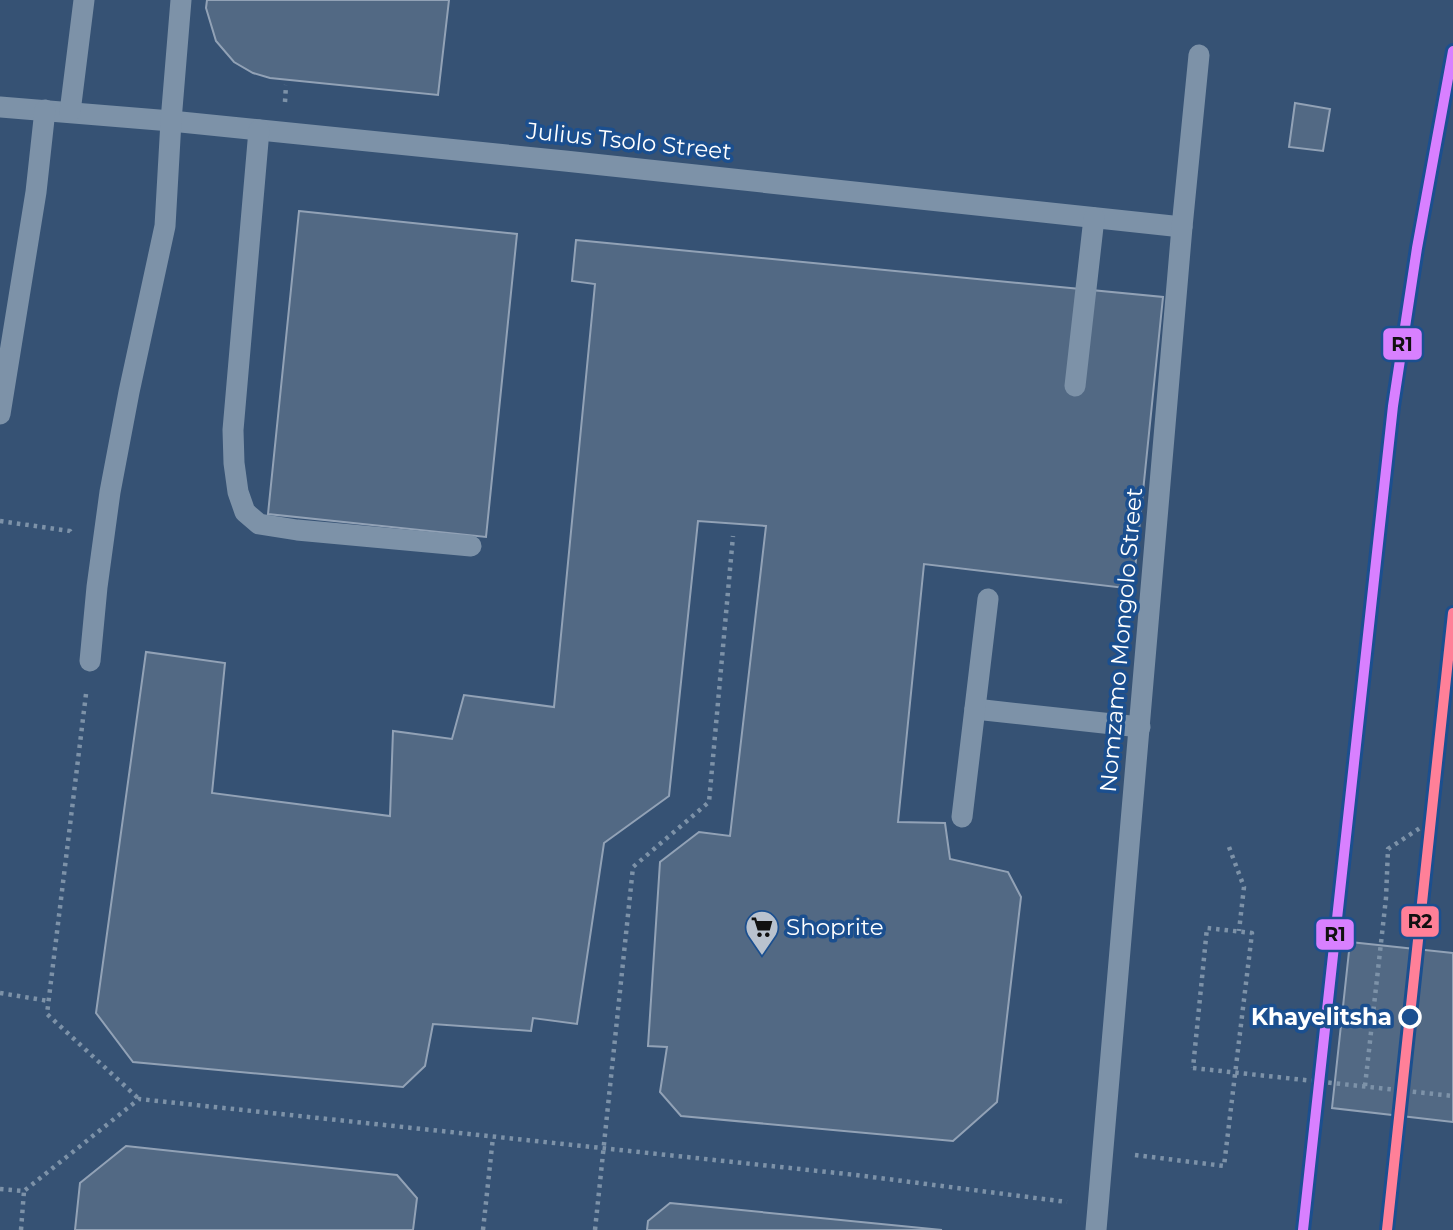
<svg xmlns="http://www.w3.org/2000/svg" width="1453" height="1230" font-family="Montserrat,sans-serif">
  <style>
    .building { fill: #526984; stroke: #92a2b6; stroke-width: 2 }
    .lines { fill: none; stroke-linecap: round; stroke-linejoin: round }
    .path { stroke: #7d92a8; stroke-width: 4.5; stroke-dasharray: 3.5 5; stroke-linecap: butt }
    .service { stroke: #7d92a8; stroke-width: 21 }
    .rail { stroke: #7e92a7; stroke-width: 5; stroke-dasharray: 12 5; stroke-linecap: butt }
    .path-bridge { stroke: #7d92a8; stroke-width: 4.5; stroke-dasharray: 3.5 5; stroke-linecap: butt }
    .rail-1-casing { stroke: #1b4f8f; stroke-width: 16 }
    .rail-2-casing { stroke: #1b4f8f; stroke-width: 16 }
    .rail-1 { stroke: #d880ff; stroke-width: 10 }
    .rail-2 { stroke: #ff8098; stroke-width: 10 }
    .stop-dot { fill: #1b4f8f; stroke: #fff; stroke-width: 3.5 }
    .labels { text-anchor: middle; dominant-baseline: central; stroke-width: 7; stroke-linejoin: round; paint-order: stroke }
    .street-label { font-size: 23px; fill: #fff; stroke: #1b4f8f }
    .poi-label { font-size: 23px; fill: #fff; stroke: #1b4f8f; text-anchor: start }
    .stop-label { font-size: 23px; font-weight: bold; fill: #fff; stroke: #1b4f8f; text-anchor: end }
    .line-badge { stroke: #1b4f8f; stroke-width: 2.5 }
    .pale-badge-label { font-size: 19px; text-anchor: middle; font-weight: bold; fill: #111 }
  </style>
  <rect width="100%" height="100%" fill="#365274"/>
  <g class="building">
    <polygon points="207,0 449,0 438,95 270,78 253,73 234,62 216,41 206,8"/>
    <polygon points="1295,103 1330,109 1323,151 1289,147"/>
    <polygon points="299,211 517,234 486,537 268,514"/>
    <polygon points="576,240 1163,297 1133,589 924,564 898,822 945,823 950,859 1008,872 1021,897 997,1102 953,1141 681,1116 660,1092 667,1047 648,1046 660,862 699,832 730,836 766,526 698,521 669,796 604,843 577,1024 533,1018 531,1031 433,1024 425,1066 403,1087 133,1062 96,1013 146,652 225,663 212,793 390,816 393,731 452,739 464,695 554,707 595,284 572,281"/>
    <polygon points="1350,942 1453,953 1453,1122 1332,1108"/>
    <polygon points="126,1146 397,1175 417,1198 413,1230 75,1230 80,1183"/>
    <polygon points="670,1203 942,1230 647,1230 648,1221"/>
  </g>
  <g class="lines">
    <g class="path">
      <polyline points="285,102 286,85"/>
      <polyline points="0,521 70,531 71,533"/>
      <polyline points="86,694 47,1014 139,1099"/>
      <polyline points="1229,847 1244,887 1239,931"/>
      <polyline points="0,993 49,1001"/>
      <polyline points="1365,1086 1386,898 1388,849 1423,826"/>
      <polyline points="1135,1155 1224,1166 1252,933 1207,928 1193,1068"/>
      <polyline points="0,1189 24,1191 139,1099 856,1175 1067,1202"/>
      <polyline points="21,1230 24,1191"/>
      <polyline points="483,1230 493,1137"/>
      <polyline points="595,1230 633,867 709,802 733,536"/>
    </g>
    <g class="service">
      <polyline points="0,107 171,121 565,161 1182,227"/>
      <polyline points="70,112 84,0"/>
      <polyline points="259,130 233,430 234,463 238,492 245,512 259,524 297,530 471,546"/>
      <polyline points="1075,386 1094,218"/>
      <polyline points="0,414 36,192 45,110"/>
      <polyline points="90,661 97,587 110,492 129,392 165,226 171,121 181,0"/>
      <polyline points="975,709 1140,727"/>
      <polyline points="962,817 988,599"/>
      <polyline points="1096,1230 1182,227 1199,55"/>
    </g>
    <polyline class="rail" points="1303,1230 1393,406 1417,248 1453,51"/>
    <polyline class="path-bridge" points="1193,1068 1453,1096"/>
    <defs>
      <polyline id="rail-1" points="1303,1230 1393,406 1417,248 1453,51"/>
      <polyline id="rail-2" points="1387,1230 1453,613"/>
    </defs>
    <use href="#rail-1" class="rail-1-casing"/>
    <use href="#rail-2" class="rail-2-casing"/>
    <use href="#rail-1" class="rail-1"/>
    <use href="#rail-2" class="rail-2"/>
  </g>
  <defs>
    <symbol id="supermarket-pin" viewBox="-11 -11 22 30"><path d="M0 17L-7.5 6A9.5 9.5 0 1 1 7.5 6Z" fill="#b9c2ce" stroke="#1b4f8f"/><path d="M-6-5.5h2.5l.6 2H6L4.5 2H-2.5L-4.4-4H-6ZM-1.5 3.2a1.3 1.3 0 1 0 .1 0ZM3 3.2a1.3 1.3 0 1 0 .1 0Z" fill="#111"/></symbol>
  </defs>
  <g fill-rule="evenodd">
    <use href="#supermarket-pin" x="743" y="908" width="38" height="52"/>
  </g>
  <circle class="stop-dot" cx="1410" cy="1017" r="10"/>
  <g class="labels">
    <g class="street-label">
      <text transform="translate(629 141) rotate(6)">Julius Tsolo Street</text>
      <text transform="translate(1121 640) rotate(-85)">Nomzamo Mongolo Street</text>
    </g>
    <g class="poi-label">
      <text x="786" y="927">Shoprite</text>
    </g>
    <g class="stop-label">
      <text x="1392" y="1017">Khayelitsha</text>
    </g>
  </g>
  <g class="line-badge">
    <rect x="1382" y="327" width="41" height="34" rx="7" fill="#d880ff"/>
    <rect x="1400" y="905" width="40" height="33" rx="7" fill="#ff8098"/>
    <rect x="1315" y="918" width="40" height="33" rx="7" fill="#d880ff"/>
  </g>
  <g class="pale-badge-label">
    <text x="1402" y="351">R1</text>
    <text x="1420" y="928">R2</text>
    <text x="1335" y="941">R1</text>
  </g>
</svg>
